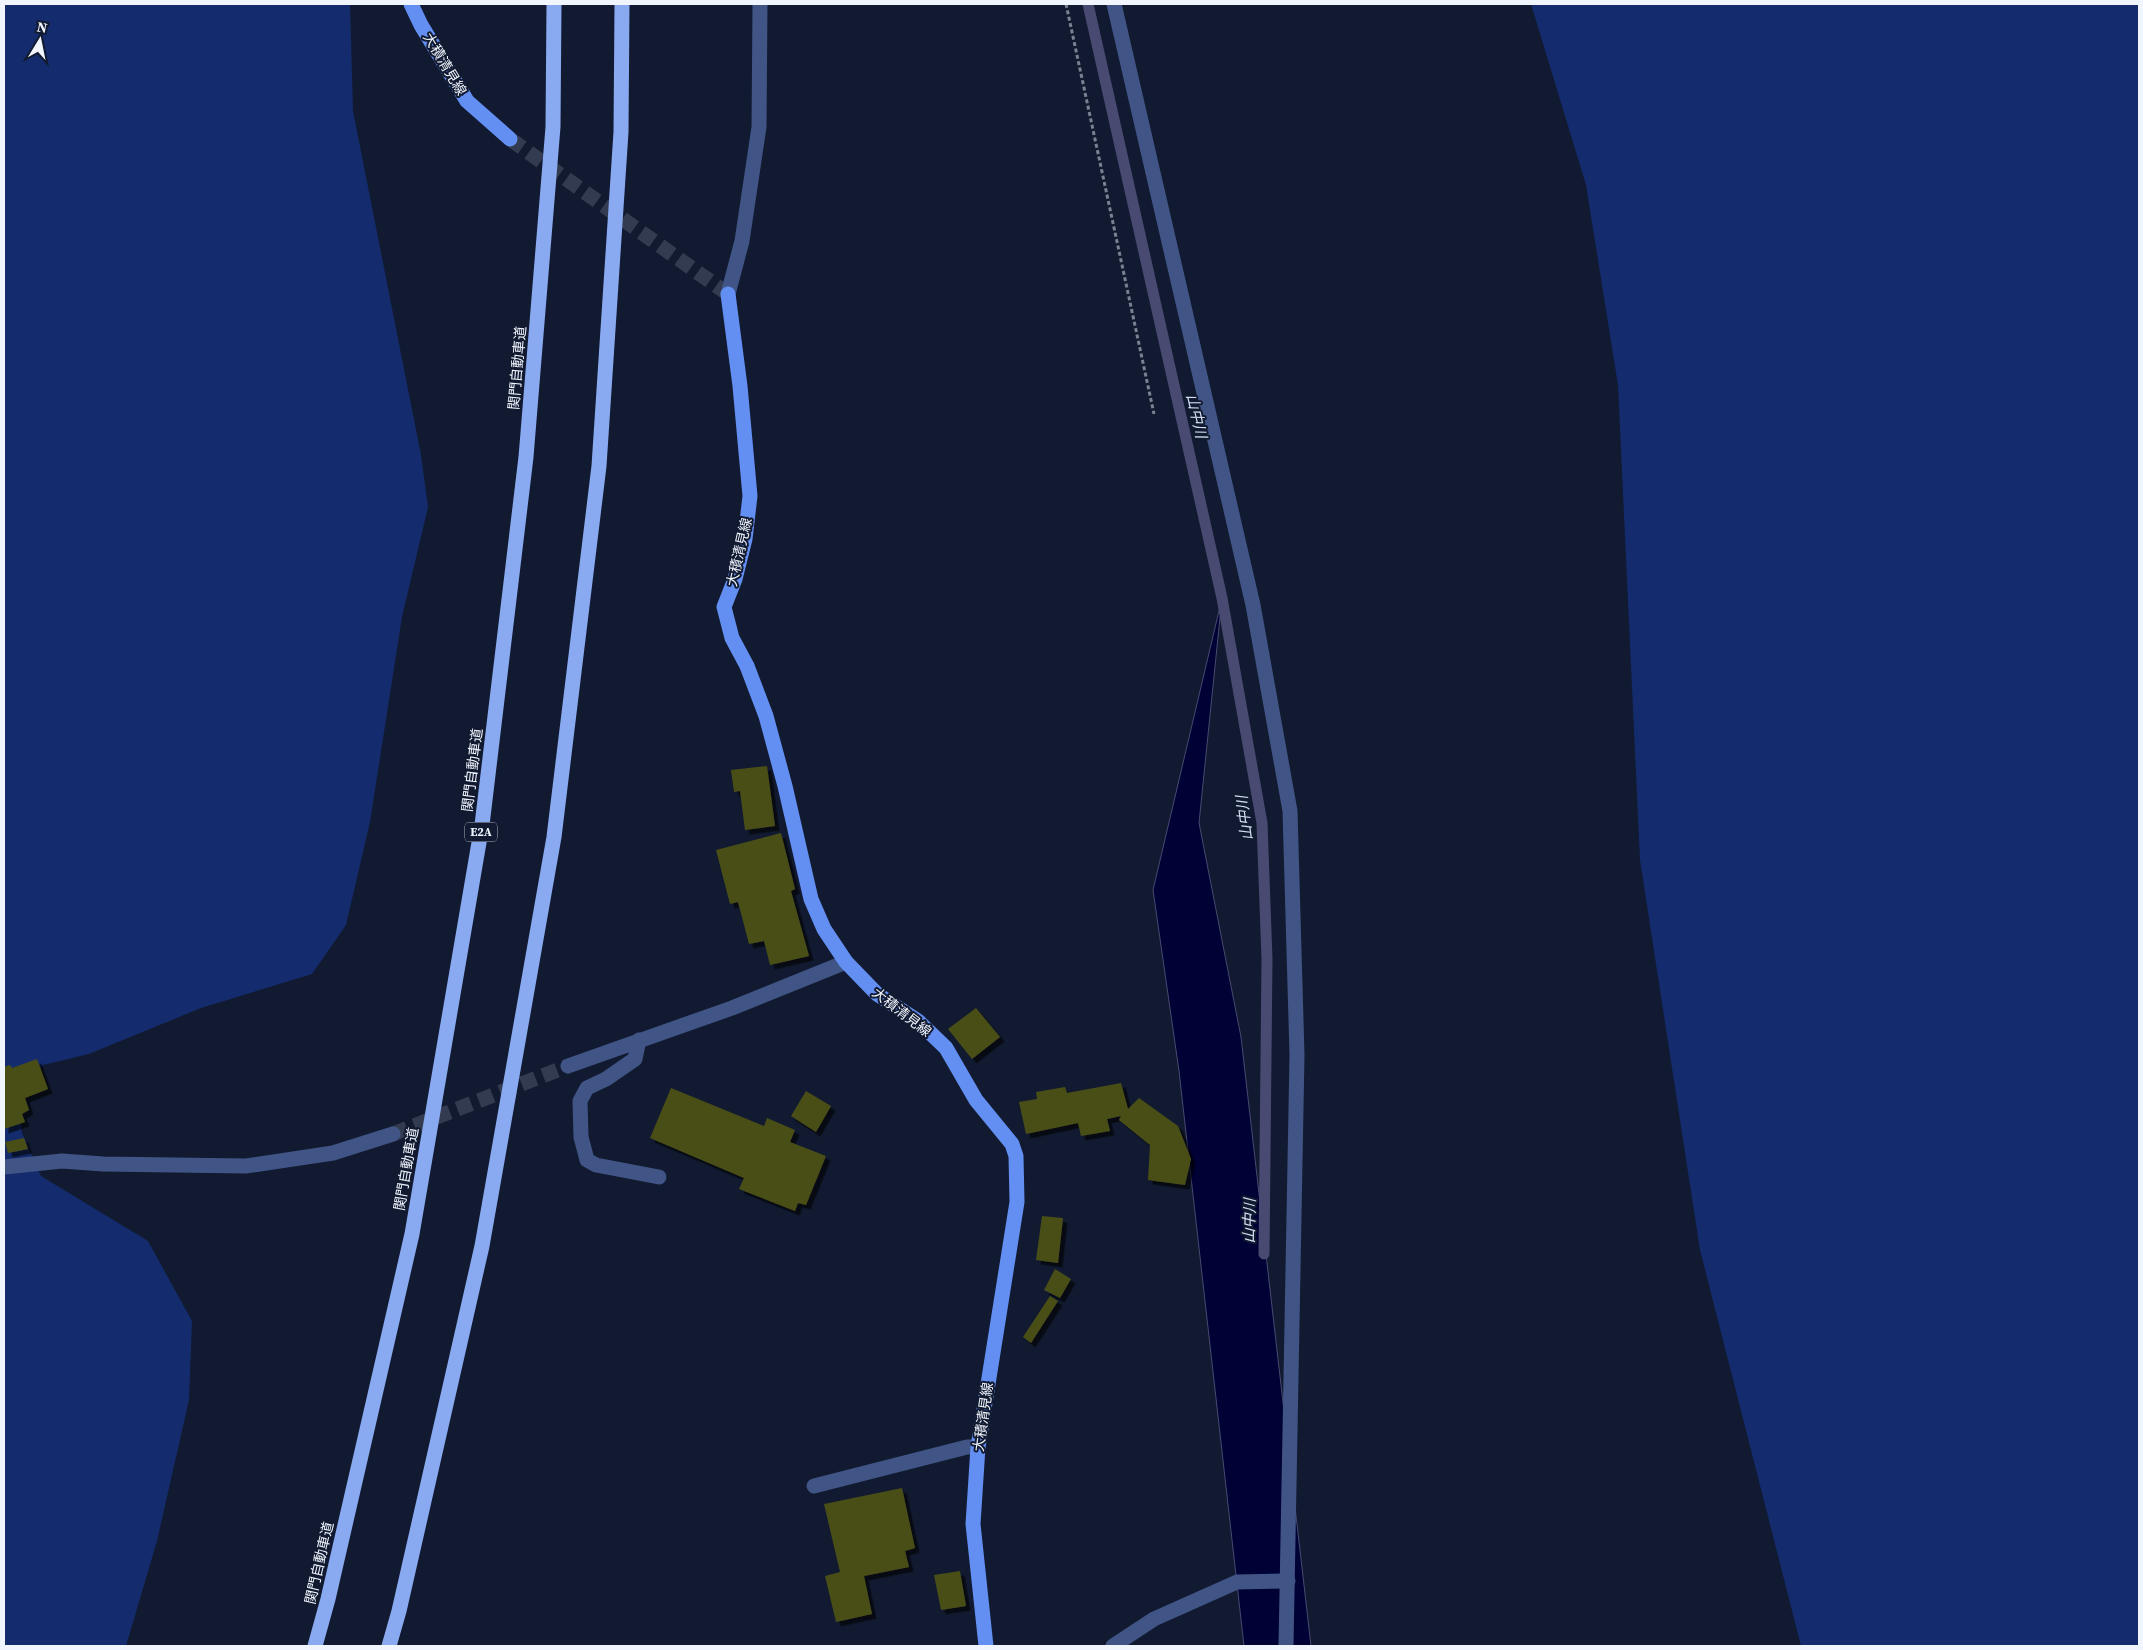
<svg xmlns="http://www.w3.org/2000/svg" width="2143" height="1650" font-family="'Source Serif 4','Noto Sans JP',serif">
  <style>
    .green { fill: #142c6d }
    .water { fill: #000134; stroke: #484a71 }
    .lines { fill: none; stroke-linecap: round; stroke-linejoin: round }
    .stream { stroke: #484a71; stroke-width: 11 }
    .building { fill: #4a4e18; filter: url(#shadow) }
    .minor-tunnel { stroke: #323b4f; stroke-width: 15; stroke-dasharray: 15 8; stroke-linecap: butt }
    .major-tunnel { stroke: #323b4f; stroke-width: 15; stroke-dasharray: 15 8; stroke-linecap: butt }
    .path { stroke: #7a8191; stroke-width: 3; stroke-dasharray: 4 2.5; stroke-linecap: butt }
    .minor { stroke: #405585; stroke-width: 15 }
    .major { stroke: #638ef2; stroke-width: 15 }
    .highway { stroke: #89aaf1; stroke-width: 15 }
    .labels { text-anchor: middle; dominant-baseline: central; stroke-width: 4; stroke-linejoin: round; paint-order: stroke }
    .shield { fill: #111a30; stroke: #adb3c0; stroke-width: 1 }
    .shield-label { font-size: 12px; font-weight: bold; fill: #f0f5fe }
    .street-label { font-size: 14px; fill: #f0f5fe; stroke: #111a30 }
    .water-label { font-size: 15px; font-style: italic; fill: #d6e0f5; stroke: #111a30 }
  </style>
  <defs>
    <filter id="shadow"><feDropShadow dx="4.5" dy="4.5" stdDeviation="0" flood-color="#0009"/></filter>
  </defs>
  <rect width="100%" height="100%" fill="#111a30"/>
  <g class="green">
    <polygon points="4,4 350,4 353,111 421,455 428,507 402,617 370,822 346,925 312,974 201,1008 89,1054 43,1065 19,1104 22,1133 41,1176 148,1241 192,1321 189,1400 157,1541 126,1646 4,1646"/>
    <polygon points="1531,4 2139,4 2139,1646 1801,1646 1700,1250 1640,860 1618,385 1586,185"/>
  </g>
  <polygon class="water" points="1222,598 1199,823 1241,1037 1311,1646 1244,1646 1179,1071 1153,890"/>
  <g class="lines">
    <polyline class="stream" points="1088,4 1222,598 1262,823 1267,959 1264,1254"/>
  </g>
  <g class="building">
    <polygon points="767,766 775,826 745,830 740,791 734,792 731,770"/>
    <polygon points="781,833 795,889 791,891 809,956 770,965 764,941 749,944 738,902 730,904 716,850"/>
    <polygon points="976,1008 1000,1037 972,1059 948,1029"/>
    <polygon points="37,1059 48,1089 25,1098 29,1110 22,1114 25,1122 4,1129 4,1067 10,1065 12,1068"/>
    <polygon points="1121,1083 1128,1109 1139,1098 1178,1126 1191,1159 1185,1185 1148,1180 1150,1145 1119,1120 1121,1116 1107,1119 1110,1131 1081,1136 1078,1123 1026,1134 1019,1102 1037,1099 1036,1092 1065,1087 1067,1093"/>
    <polygon points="671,1088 764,1126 767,1118 795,1130 790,1142 826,1156 806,1205 798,1203 795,1211 739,1189 744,1178 650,1138"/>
    <polygon points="806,1091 831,1106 816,1132 791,1116"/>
    <polygon points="24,1138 28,1149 8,1153 5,1142"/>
    <polygon points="1042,1216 1063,1218 1058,1263 1036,1260"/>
    <polygon points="1055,1269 1071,1279 1060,1298 1044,1290"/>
    <polygon points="1050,1296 1058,1301 1031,1343 1023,1337"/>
    <polygon points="902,1488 915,1548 905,1551 909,1567 864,1576 872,1614 836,1622 825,1576 840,1572 824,1504"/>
    <polygon points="960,1571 966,1606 941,1610 934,1575"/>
  </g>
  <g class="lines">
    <polyline class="minor-tunnel" points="393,1134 568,1066"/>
    <polyline class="major-tunnel" points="510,139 728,294"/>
    <polyline class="path" points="1066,4 1154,414"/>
    <g class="minor">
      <polyline points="1114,4 1253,605 1290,811 1297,1055 1286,1646"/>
      <polyline points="728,294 742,241 759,127 760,4"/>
      <polyline points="639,1040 635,1059 606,1079 587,1088 580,1101 581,1137 587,1160 596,1165 659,1177"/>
      <polyline points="568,1066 732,1008 846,962"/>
      <polyline points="4,1167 62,1161 103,1164 246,1166 333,1153 393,1134"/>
      <polyline points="814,1486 967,1447 978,1447"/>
      <polyline points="1113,1646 1154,1619 1237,1582 1288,1581"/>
    </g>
    <g class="major">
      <polyline points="411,4 421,25 467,101 510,139"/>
      <polyline points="728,294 740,386 750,496 745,539 735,579 724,607 732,638 747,666 766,716 785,786 811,899 824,929 846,962 877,994 918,1021 946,1048 976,1100 1012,1144 1016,1156 1017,1202 978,1447 973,1524 986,1646"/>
    </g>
    <g class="highway">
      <polyline points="315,1646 328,1599 412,1234 482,825 526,457 553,127 554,4"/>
      <polyline points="389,1646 399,1611 482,1246 554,837 599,466 621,132 622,4"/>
    </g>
  </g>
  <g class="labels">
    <rect class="shield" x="465" y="822.5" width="32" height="19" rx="4"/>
    <g class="shield-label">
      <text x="481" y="832">E2A</text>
    </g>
    <g class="street-label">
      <text transform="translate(445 64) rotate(59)">大積清見線</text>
      <text transform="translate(517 368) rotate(-85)">関門自動車道</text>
      <text transform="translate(739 552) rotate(-77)">大積清見線</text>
      <text transform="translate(472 770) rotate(-83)">関門自動車道</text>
      <text transform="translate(902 1012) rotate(38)">大積清見線</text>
      <text transform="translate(406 1169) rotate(-80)">関門自動車道</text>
      <text transform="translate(983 1417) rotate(-82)">大積清見線</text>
      <text transform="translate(319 1563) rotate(-77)">関門自動車道</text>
    </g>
    <g class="water-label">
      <text transform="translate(1197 416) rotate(77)">山中川</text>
      <text transform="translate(1244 818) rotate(-97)">山中川</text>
      <text transform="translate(1249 1221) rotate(-89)">山中川</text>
    </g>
  </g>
  <rect width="2143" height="1650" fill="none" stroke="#f0f5fe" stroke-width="10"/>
  <g transform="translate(40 40) rotate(10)" stroke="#111a30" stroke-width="4" paint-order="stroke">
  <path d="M0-4L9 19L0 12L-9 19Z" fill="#f0f5fe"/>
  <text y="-8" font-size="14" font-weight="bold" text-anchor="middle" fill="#f0f5fe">N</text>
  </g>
</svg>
